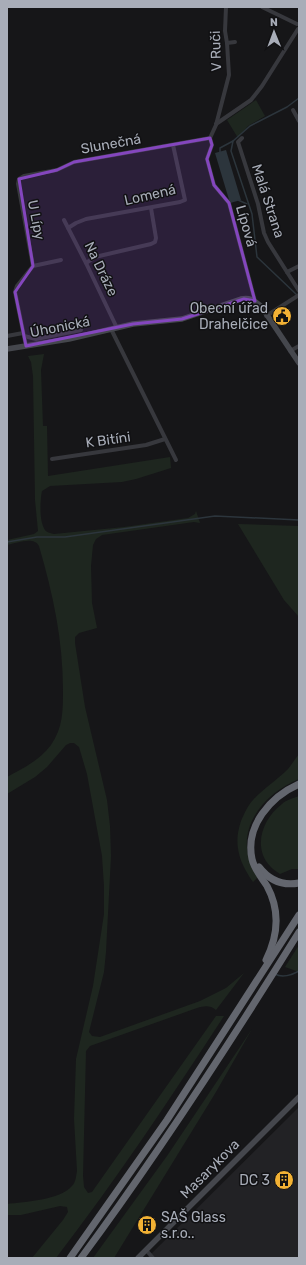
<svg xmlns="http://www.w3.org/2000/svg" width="306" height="1265" font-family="Rubik,sans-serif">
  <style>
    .built { fill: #222225 }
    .green { fill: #1e261f }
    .water { fill: #2c353c }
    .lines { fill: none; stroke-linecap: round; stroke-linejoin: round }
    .stream { stroke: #2c353c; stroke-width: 1.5 }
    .street { stroke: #37383d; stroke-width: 4 }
    .secondary { stroke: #45474d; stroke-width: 5.5 }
    .highway { stroke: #63666e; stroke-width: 7 }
    .marked { fill: #8446be; fill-opacity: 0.2; stroke: #8446be; stroke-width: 3; stroke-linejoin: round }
    .labels { text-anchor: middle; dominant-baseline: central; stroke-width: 3; stroke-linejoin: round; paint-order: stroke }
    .street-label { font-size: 14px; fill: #a8adb8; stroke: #111113 }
    .poi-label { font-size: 14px; fill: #a8adb8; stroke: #111113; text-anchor: end }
  </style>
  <rect width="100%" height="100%" fill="#161618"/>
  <polygon class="built" points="299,1107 299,1258 147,1258"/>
  <g class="green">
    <polygon points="256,100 265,116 248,126 238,138 227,120"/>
    <path d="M44 354 41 370 43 426H47L48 476 170 457 171 468 136 479 122 482 50 486 42 491C40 501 39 521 45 530 47 533 51 533 54 534L124 527 188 518 195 514 196 511 200 523 194 522 102 535 96 539 93 545 91 566 92 603 97 628 79 633 75 637V643L85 707 107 800 110 826 111 856 106 952 104 972 89 1032 92 1036 100 1037 200 1001 226 988 244 973 216 1010C210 1005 204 1006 197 1008L90 1046 86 1051 83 1176 84 1187 88 1193 92 1192 216 1016H224C170 1099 116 1180 56 1258H32L63 1220 68 1212 67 1207 60 1206 21 1215H7V1204C25 1202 60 1200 72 1186 76 1182 76 1176 77 1171L74 1119 76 1059 93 986 104 914V886L102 856 87 774 79 747 74 743H70L66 745 47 767 35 777 7 794V777C22 769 40 760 51 745 63 728 63 710 63 690 63 640 53 594 39 546 34 536 17 543 7 545V540L34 534 38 531 35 500 33 376 31 362 28 356Z"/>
    <polygon points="238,524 299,526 299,617 284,600"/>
    <path d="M299 754V779C272 790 244 816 247 848 248 859 253 868 258 877L253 882C239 862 233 844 241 821 244 814 248 805 253 800 264 788 277 780 288 769 292 764 295 759 299 754Z"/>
    <path d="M299 796V869H292L280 874C276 871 272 869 270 866 252 847 263 818 282 804 286 800 294 798 299 796Z"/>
    <polygon points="299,945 299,972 285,967"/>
    <polygon points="252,1029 216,1092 114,1258 93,1258 167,1156"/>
  </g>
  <polygon class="water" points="226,150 241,200 230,203 215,153"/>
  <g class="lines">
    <g class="stream">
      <polyline points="220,152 220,148 233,141"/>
      <polyline points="238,200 247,204"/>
      <polyline points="297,295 257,257 252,214 231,151 233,141 250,126 287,107 299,98"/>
      <polyline points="7,542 37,537 65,537 215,516 299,520"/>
      <path d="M275 974C282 978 292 975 299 971"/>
    </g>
    <g class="street">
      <polyline points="262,7 297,24"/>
      <polyline points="227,43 235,42"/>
      <polyline points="293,110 299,121"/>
      <polyline points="216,124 251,100 262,86 298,29"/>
      <polyline points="210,138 212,145 207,159 214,185 229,203 255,301"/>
      <polyline points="210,138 216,125 229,75 227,43 225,31 226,7"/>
      <polyline points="242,138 238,142 258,204 264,233 268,242 299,291"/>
      <polyline points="64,220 86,263 117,328"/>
      <polyline points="68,228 76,223 86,219 180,202 185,200 173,145"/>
      <polyline points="86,263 95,257 151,244 155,242 156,238 151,208"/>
      <polyline points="33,266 61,260"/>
      <polyline points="287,272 299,266"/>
      <polyline points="266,316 299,295"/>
      <polyline points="111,329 176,460"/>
      <polyline points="7,336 23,333"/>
      <polyline points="24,336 36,339 81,330"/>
      <polyline points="26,346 15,292 17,286 33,266 18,184 19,179 24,176 57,170 74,162 210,138"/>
      <polyline points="290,351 299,346"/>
      <polyline points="52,459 146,445 165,439"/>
      <polyline points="146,1250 153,1258"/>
    </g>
    <g class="secondary">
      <path d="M7 349 69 339 133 324 182 319 241 299C249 297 254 300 261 306L299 363"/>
      <polyline points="138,1258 299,1097"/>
    </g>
    <g class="highway">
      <path d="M259 867C269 880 283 886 299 883"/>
      <path d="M266 960C278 936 280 910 267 886 262 878 254 869 252 859 245 826 270 797 299 784"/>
      <polyline points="70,1258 167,1120 299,915"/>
      <path d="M81 1258C159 1153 230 1043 299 932"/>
    </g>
  </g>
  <path class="marked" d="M210 138 212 145 207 159 214 185 229 203 255 301 244 299 182 319 133 324 26 346 15 292 33 266 19 179 57 170 74 162Z"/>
  <defs>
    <symbol id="civic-disc" viewBox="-11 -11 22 22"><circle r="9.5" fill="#f2b134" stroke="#111113"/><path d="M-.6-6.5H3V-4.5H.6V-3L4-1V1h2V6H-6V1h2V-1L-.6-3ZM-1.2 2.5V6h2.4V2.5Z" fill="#111"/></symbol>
    <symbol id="building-disc" viewBox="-11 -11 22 22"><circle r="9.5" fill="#f2b134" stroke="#111113"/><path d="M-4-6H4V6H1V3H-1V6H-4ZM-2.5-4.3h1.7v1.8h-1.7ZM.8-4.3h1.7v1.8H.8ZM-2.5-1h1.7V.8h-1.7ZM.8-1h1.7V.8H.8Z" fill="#111"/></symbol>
  </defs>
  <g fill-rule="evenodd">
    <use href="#civic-disc" x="271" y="305" width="22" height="22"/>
    <use href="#building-disc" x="273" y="1169" width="22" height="22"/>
    <use href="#building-disc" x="136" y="1214" width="22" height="22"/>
  </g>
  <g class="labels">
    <g class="street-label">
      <text transform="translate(216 51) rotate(-92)">V Ruči</text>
      <text transform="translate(111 144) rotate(-10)">Slunečná</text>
      <text transform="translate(150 195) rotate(-13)">Lomená</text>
      <text transform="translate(268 201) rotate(72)">Malá Strana</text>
      <text transform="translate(36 220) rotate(79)">U Lípy</text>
      <text transform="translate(246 226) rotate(74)">Lípová</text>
      <text transform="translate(101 269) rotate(64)">Na Dráze</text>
      <text transform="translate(60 327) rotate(-11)">Úhonická</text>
      <text transform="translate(108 440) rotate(-8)">K Bitíni</text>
      <text transform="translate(210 1169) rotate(-45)">Masarykova</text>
    </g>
    <g class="poi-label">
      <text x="268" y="308">Obecní úřad<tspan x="268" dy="16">Drahelčice</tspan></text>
      <text x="270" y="1180">DC 3</text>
      <text x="161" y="1217" text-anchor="start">SAŠ Glass<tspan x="161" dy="16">s.r.o..</tspan></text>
    </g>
  </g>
  <rect width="306" height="1265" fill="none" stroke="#a8adb8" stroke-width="16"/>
  <g transform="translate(274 32) rotate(359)" stroke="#111113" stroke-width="3" paint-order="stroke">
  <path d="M0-3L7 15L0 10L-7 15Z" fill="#a8adb8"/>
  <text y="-6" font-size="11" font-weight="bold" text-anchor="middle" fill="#a8adb8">N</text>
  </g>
</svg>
